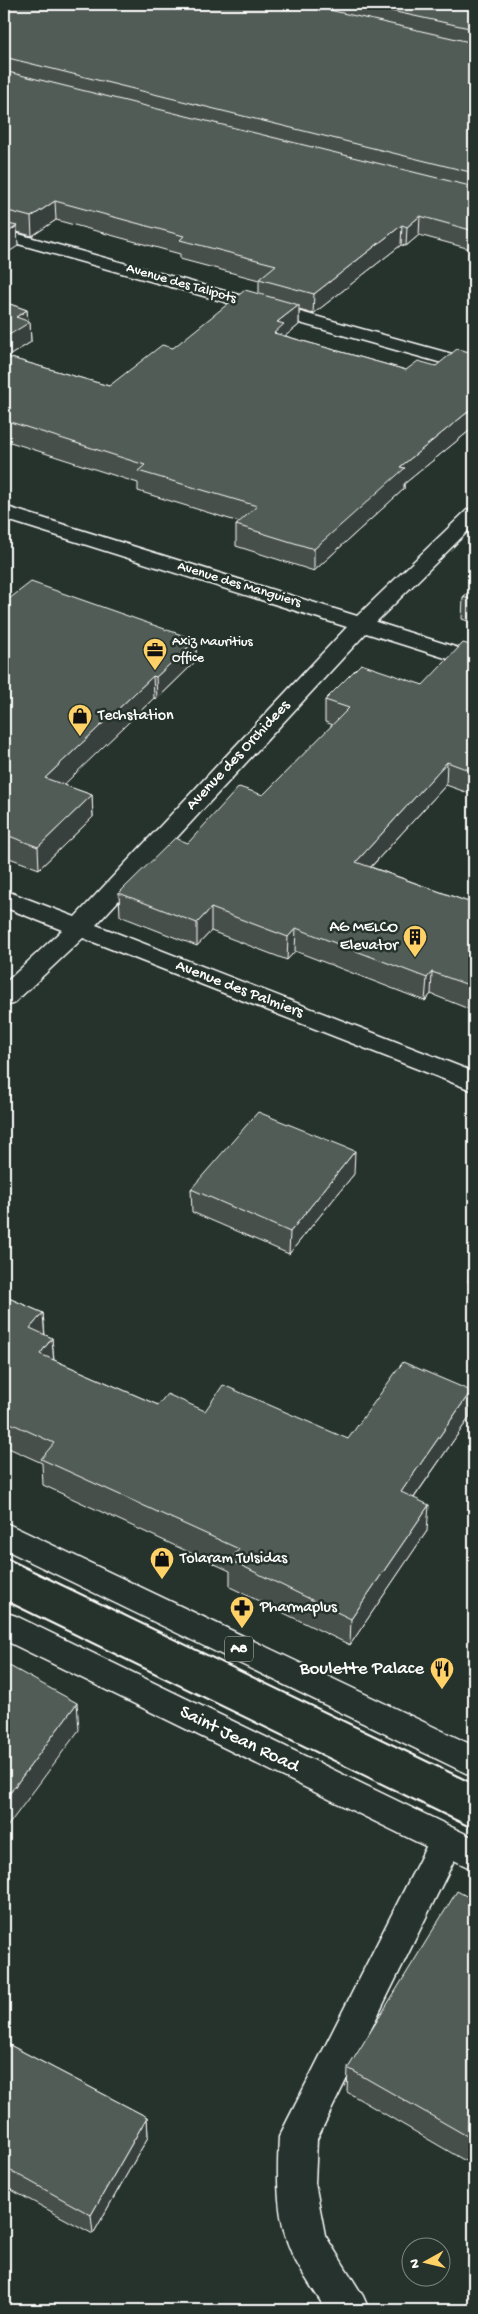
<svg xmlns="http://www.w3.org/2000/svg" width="478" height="2314" font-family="'Gochi Hand',sans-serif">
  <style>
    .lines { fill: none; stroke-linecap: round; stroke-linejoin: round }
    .minor-casing { stroke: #fff; stroke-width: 3 }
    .primary-casing { stroke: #fff; stroke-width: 3 }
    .minor { fill: #26332d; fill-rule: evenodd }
    .primary { fill: #26332d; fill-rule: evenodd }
    .tram { stroke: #fff; stroke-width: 2 }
    .wall { fill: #464f4b; stroke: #fff }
    .shaded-wall { fill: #39403d; stroke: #fff }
    .building { fill: #515c57; stroke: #fff }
    .labels { text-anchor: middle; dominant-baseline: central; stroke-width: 5; stroke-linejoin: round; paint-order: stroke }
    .far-street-label { font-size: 14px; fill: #fff; stroke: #26332d }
    .far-poi-label { font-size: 14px; fill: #fff; stroke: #26332d; text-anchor: start }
    .shield { fill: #26332d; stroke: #bec2c0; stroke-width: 1 }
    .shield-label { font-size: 15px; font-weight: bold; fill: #fff }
    .poi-label { font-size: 16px; fill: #fff; stroke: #26332d; text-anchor: start }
    .street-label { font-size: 16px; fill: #fff; stroke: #26332d }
    .near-poi-label { font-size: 19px; fill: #fff; stroke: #26332d; text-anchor: end }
    .near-street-label { font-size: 19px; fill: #fff; stroke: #26332d }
  </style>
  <rect width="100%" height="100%" fill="#26332d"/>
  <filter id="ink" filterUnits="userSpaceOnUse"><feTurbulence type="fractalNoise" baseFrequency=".02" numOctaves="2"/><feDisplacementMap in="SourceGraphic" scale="10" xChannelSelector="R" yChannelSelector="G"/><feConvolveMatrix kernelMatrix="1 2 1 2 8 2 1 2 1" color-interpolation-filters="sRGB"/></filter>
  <g filter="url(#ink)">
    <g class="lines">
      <defs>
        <g id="minor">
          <polygon points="4,230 474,360 474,372 4,240"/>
          <polygon points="4,506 357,616 467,510 474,508 474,525 376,622 474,653 474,667 366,633 96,925 474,1072 474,1091 83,938 13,1004 4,1006 4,984 62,930 4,907 4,890 75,917 347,627 4,519"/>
          <path d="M446 1827 458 1831 463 1842 317 2139 315 2183 325 2235 363 2296 369 2310H326C315 2292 302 2274 292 2254 276 2219 277 2175 279 2137L434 1831Z"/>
        </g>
        <g id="primary">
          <polygon points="4,1522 474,1746 474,1777 4,1549"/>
          <polygon points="4,1612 16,1616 474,1838 474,1870 4,1640"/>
        </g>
      </defs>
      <use href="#minor" class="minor-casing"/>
      <use href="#primary" class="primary-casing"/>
      <use href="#minor" class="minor"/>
      <use href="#primary" class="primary"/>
      <g class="tram">
        <polyline points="4,1557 474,1784"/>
        <polyline points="4,1600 474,1829"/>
      </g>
    </g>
    <g class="wall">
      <polygon points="4,4 474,4 474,250 419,235 406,246 401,245 313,314 299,310 299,325 285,336 406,370 436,366 470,352 471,337 474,334 474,427 404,484 404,489 314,571 236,546 236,525 239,522 138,491 138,483 4,440 4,302 27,310 28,321 30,322 31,342 7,357 109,386 173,348 259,294 259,280 180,259 180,254 56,220 32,236 17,232 18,246 4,235"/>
      <polygon points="474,586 474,623 462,619 463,597"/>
      <polygon points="4,597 196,640 196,661 157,699 154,698 63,785 92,795 93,817 39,869 4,856"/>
      <polygon points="474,646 474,795 446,785 371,867 474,904 474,1011 431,994 425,1001 295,951 287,960 211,931 197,946 120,916 119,893 188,843 263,795 333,725 325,722 325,700 423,685"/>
      <polygon points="354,1174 289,1254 192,1212 191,1189"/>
      <polygon points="474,1254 474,1285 468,1282 470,1259"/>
      <polygon points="4,1296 43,1313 45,1335 52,1338 54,1360 158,1405 205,1411 348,1439 471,1391 469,1418 414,1498 427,1531 350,1645 230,1587 230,1571 43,1485 42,1463 4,1446"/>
      <polygon points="474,1900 474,2166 347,2092 348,2068"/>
      <polygon points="4,2042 147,2117 148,2137 93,2234 4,2186"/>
    </g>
    <g class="shaded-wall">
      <polygon points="55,201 56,220 32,236 31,217"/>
      <polygon points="420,216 419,235 406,246 407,227"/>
      <polygon points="402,225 401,245 313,314 314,294"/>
      <polygon points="17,226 18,246 4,255 4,235"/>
      <polygon points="299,305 299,325 284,337 274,333 277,322"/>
      <polygon points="27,310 28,323 30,322 31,342 4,359 4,338 16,317"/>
      <polygon points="474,407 474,427 404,484 404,489 314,571 314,549 400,467"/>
      <polygon points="196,640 196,661 157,699 156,677"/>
      <polygon points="153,676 154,698 47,801 45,778"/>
      <polygon points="447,762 446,785 355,884 356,862"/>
      <polygon points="92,795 93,817 39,869 38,847"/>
      <polygon points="211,908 211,931 197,946 197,923"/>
      <polygon points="296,928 295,951 287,960 288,937"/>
      <polygon points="432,972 431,994 425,1001 427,978"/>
      <polygon points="355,1151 354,1174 289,1254 290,1232"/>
      <polygon points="43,1313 45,1340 30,1328"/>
      <polygon points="52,1338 54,1365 40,1354"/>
      <polygon points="471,1391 469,1418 399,1519 401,1492"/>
      <polygon points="429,1505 427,1531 350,1645 351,1619"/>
      <polygon points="77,1703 79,1730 4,1831 4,1801"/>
      <polygon points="147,2117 148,2137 93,2234 91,2215"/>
      <polygon points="7,2273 9,2292 4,2302 4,2277"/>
    </g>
    <g class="building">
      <polygon points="4,4 303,4 474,43 474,173 4,57"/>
      <polygon points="359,4 474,4 474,29"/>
      <polygon points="4,71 474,187 474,231 420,216 407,227 402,225 314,294 259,279 276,265 180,240 184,236 55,201 31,217 4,210"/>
      <polygon points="4,223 17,226 4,235"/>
      <polygon points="245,290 299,305 277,322 284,324 274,333 406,370 418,361 436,366 457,349 474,353 474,407 400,467 405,468 314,549 236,525 257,506 138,471 145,465 4,420 4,356 109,386 162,345 173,348"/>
      <polygon points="4,302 27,310 16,317 30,322 4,338"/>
      <polygon points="31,582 196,640 156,677 153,676 45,778 92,795 38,847 4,834 4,597 9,599"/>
      <polygon points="474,586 474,601 463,597"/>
      <polygon points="463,643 474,646 474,772 447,762 356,862 474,904 474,987 432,972 427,978 296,928 288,937 211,908 197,923 119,893 175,838 188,843 239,787 263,795 349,708 325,700 361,664 423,685"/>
      <polygon points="258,1112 355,1151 290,1232 191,1189"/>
      <polygon points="474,1254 474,1261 470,1259"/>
      <polygon points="4,1296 43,1313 30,1328 52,1338 40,1354 158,1405 167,1394 205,1411 223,1385 348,1439 403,1362 471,1391 401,1492 429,1505 351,1619 230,1560 239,1549 41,1459 54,1443 4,1420"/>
      <polygon points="4,1663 77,1703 4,1801"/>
      <polygon points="457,1891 474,1900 474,2140 348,2068"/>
      <polygon points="4,2042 147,2117 91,2215 4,2167"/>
      <polygon points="4,2271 7,2273 4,2277"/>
    </g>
  </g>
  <defs>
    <symbol id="office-pin" viewBox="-11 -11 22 30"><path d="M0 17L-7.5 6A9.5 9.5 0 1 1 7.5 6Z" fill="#ffd166" stroke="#26332d"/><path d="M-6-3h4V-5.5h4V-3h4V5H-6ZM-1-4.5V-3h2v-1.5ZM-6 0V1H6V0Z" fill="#111"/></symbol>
    <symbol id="shop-pin" viewBox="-11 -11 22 30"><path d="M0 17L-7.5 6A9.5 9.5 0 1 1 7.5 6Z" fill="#ffd166" stroke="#26332d"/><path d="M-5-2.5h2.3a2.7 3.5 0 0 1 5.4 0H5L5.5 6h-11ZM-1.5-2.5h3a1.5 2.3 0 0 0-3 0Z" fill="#111"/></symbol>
    <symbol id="building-pin" viewBox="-11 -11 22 30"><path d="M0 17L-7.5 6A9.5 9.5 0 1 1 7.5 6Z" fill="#ffd166" stroke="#26332d"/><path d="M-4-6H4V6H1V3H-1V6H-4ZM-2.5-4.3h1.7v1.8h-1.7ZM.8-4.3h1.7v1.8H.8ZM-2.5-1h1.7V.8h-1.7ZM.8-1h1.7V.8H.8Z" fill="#111"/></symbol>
    <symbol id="pharmacy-pin" viewBox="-11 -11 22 30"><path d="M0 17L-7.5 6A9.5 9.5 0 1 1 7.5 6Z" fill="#ffd166" stroke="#26332d"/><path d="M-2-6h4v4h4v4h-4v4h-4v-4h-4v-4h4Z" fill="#111"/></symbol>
    <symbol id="restaurant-pin" viewBox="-11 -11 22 30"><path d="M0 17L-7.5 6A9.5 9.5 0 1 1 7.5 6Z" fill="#ffd166" stroke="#26332d"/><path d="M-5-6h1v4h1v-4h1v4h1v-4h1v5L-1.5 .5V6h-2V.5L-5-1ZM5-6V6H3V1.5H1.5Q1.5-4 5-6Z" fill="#111"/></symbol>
  </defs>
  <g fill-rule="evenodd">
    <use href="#office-pin" x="141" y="636" width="28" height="38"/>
    <use href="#shop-pin" x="66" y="702" width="28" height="38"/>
    <use href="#building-pin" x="401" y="923" width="28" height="38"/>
    <use href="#shop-pin" x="148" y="1545" width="28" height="38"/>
    <use href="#pharmacy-pin" x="228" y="1594" width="28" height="38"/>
    <use href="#restaurant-pin" x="428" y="1655" width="28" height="38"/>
  </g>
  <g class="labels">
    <g class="far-street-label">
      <text transform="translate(181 284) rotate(16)">Avenue des Talipots</text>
      <text transform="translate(239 585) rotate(17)">Avenue des Manguiers</text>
    </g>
    <g class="far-poi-label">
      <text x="172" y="642">Axiz Mauritius<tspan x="172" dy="16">Office</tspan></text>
    </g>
    <rect class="shield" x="225" y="1636.5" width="28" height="25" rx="4"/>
    <g class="shield-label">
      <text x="239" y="1649">A8</text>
    </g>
    <g class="poi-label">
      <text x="98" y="716">Techstation</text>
      <text x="398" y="928" text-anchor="end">AG MELCO<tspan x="398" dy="18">Elevator</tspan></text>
      <text x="180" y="1559">Tolaram Tulsidas</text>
      <text x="260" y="1608">Pharmaplus</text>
    </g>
    <g class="street-label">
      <text transform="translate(239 756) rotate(-47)">Avenue des Orchidees</text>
      <text transform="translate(239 990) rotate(21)">Avenue des Palmiers</text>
    </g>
    <g class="near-poi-label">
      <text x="424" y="1669">Boulette Palace</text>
    </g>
    <g class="near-street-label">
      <text transform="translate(239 1740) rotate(26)">Saint Jean Road</text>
    </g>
  </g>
  <rect width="478" height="2314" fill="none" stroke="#26332d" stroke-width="20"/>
  <rect x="10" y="10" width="458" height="2294" fill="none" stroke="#fff" stroke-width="2" filter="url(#ink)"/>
  <g transform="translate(426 2262) rotate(262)"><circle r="24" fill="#26332d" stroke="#7d8581"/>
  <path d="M0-4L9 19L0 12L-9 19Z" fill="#ffd166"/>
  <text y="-8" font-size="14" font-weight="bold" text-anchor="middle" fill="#ffffff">N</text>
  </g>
</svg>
